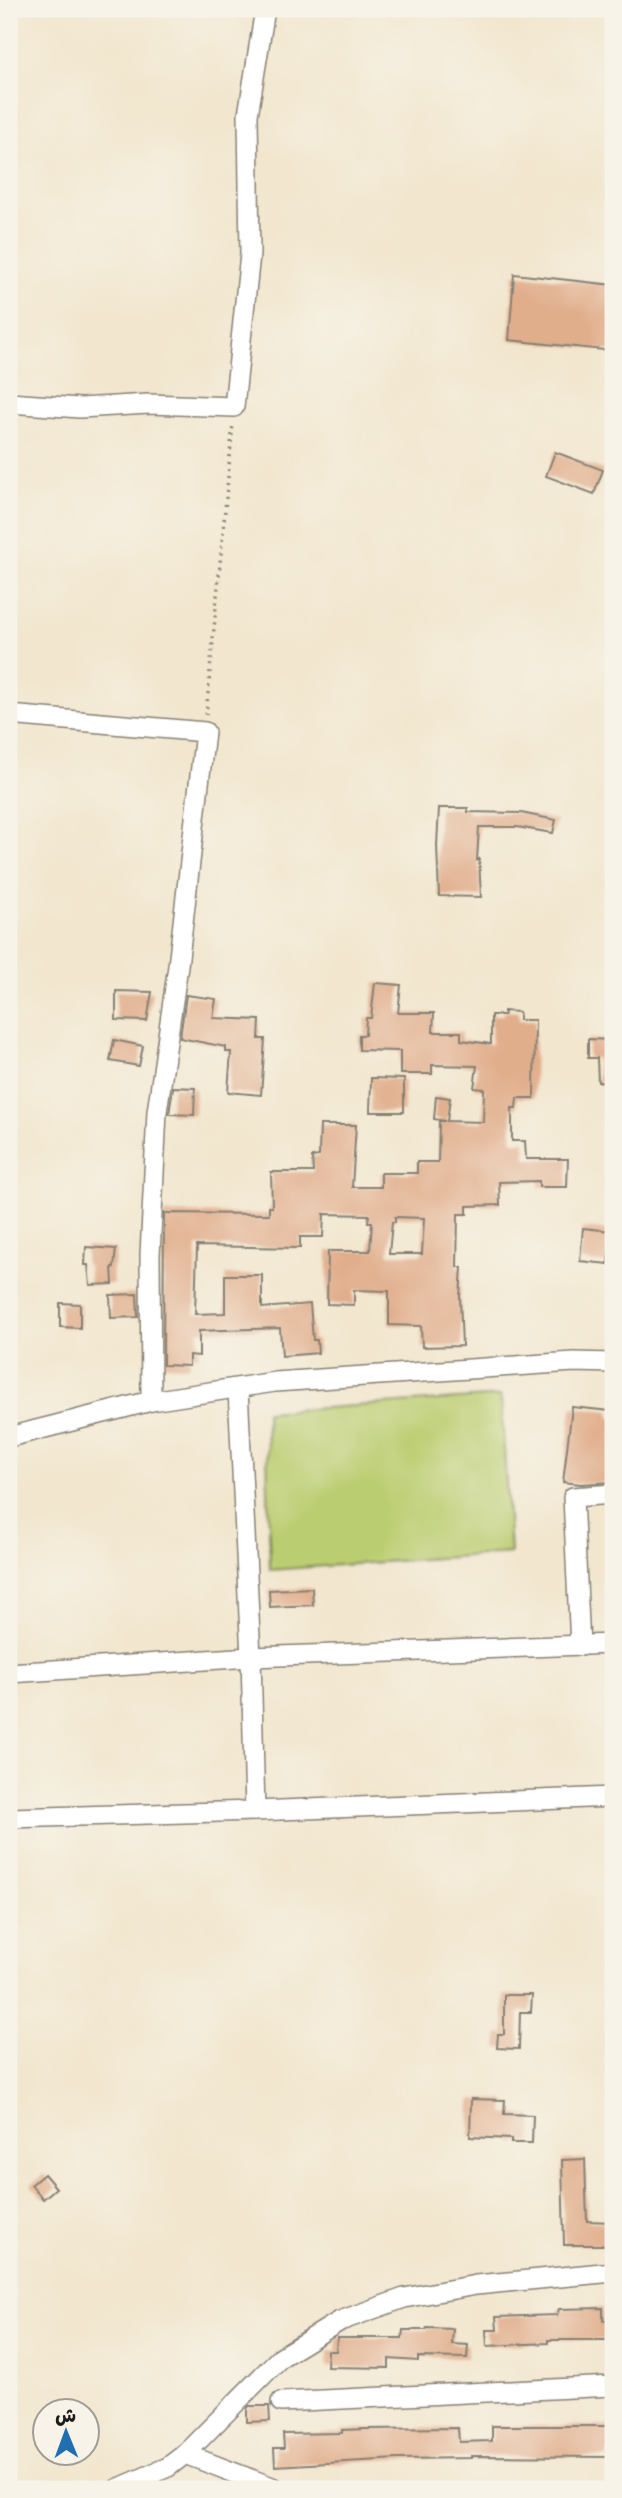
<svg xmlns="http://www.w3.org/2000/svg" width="622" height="2498" font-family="Mali,'Playpen Sans Arabic',sans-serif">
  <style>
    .green { fill: #bbcd71; stroke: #6c7446; stroke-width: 2 }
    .building { fill: #e1ae8c; fill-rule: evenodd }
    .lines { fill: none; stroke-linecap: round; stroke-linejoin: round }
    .minor-casing { stroke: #878175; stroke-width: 22 }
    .path { stroke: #878175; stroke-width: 3.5; stroke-dasharray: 2 5; stroke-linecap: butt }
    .minor { stroke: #fff; stroke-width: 19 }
  </style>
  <rect width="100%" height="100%" fill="#f7f3e8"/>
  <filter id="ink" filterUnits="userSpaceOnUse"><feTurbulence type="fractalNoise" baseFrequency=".0143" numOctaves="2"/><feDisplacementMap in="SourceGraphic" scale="14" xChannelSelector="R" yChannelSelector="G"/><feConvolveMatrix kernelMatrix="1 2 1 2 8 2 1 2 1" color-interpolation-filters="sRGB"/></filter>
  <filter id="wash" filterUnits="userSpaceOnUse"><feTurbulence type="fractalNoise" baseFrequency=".00686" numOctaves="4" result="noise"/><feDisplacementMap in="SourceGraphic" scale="28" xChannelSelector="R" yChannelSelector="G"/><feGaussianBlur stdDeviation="1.57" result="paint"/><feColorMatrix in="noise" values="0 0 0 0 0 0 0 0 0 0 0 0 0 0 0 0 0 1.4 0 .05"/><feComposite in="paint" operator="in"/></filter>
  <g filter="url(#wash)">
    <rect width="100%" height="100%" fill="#f2e6ce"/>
    <polygon class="green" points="501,1396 510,1553 270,1570 266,1412"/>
    <g id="blocks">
      <g class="building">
        <polygon points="514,274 613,285 613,351 509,340"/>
        <polygon points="555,452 603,470 594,494 546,476"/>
        <polygon points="439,808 468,808 468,812 521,813 556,820 553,833 517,827 479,827 477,860 479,859 481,897 439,896 437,845"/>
        <path d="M375 983 401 985 398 1013H434L433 1032H461V1040L491 1044V1015H504V1011L519 1012V1020H535L534 1098H517L516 1108H512V1141H525L526 1159H568L567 1187H539V1181L499 1182 500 1205 467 1206V1214H458L457 1267H462L460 1297 462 1346 422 1347 421 1326 389 1325V1291L354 1290V1305L327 1304 328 1251H370L372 1222H368L369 1215 324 1214 323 1237H300V1248L197 1246 195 1314 225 1313V1275H262V1308L310 1304 313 1340H317L318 1353 282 1356 280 1328 199 1331V1356L189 1355V1366L163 1365 164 1213 269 1214V1207H272L271 1172H313L312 1157 319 1156 320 1125H356L352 1187H381V1173H417V1162H438L439 1121H445L434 1119 436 1096 450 1098 447 1121 483 1122 484 1089 474 1088 477 1066 432 1065V1074H400V1051L359 1050V1035H365L366 1018H371ZM395 1217 424 1218 422 1254H389L392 1222H395Z"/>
        <polygon points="116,991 152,992 147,1021 116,1020"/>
        <polygon points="186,995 216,999 213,1018 260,1020 259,1039 265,1039 261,1095 228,1092 231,1052 226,1052 226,1047 180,1038"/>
        <polygon points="588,1039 613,1040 613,1082 598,1082 597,1058 588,1058"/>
        <polygon points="114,1040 143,1046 139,1066 110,1061"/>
        <polygon points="371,1078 404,1079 404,1112 370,1112"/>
        <polygon points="173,1087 195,1088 194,1115 169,1114"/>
        <polygon points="583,1228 611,1231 608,1264 580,1261"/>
        <polygon points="86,1247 116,1249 114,1267 112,1267 113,1284 90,1285 88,1265 85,1265"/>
        <polygon points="137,1294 138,1317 111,1318 110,1295"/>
        <polygon points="60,1303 80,1304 80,1328 60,1327"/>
        <polygon points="572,1407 610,1411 610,1418 613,1418 613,1482 581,1484 563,1482"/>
        <polygon points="312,1588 313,1605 270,1607 269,1590"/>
        <polygon points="504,1995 532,1995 531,2012 520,2012 519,2049 497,2048 498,2034 504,2034"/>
        <polygon points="471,2099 505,2100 504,2114 533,2115 532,2143 511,2143 511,2139 470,2137"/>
        <polygon points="585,2159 587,2221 613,2222 613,2245 564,2245 562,2160"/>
        <polygon points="44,2174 56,2188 43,2199 31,2185"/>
        <polygon points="603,2308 603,2320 613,2320 613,2340 548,2340 548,2343 487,2346 486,2330 497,2330 496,2317 557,2315 559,2309"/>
        <polygon points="427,2328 453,2329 452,2344 468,2345 467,2358 418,2357 418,2361 389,2359 389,2368 327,2367 328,2351 336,2351 337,2338 402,2338 403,2330 426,2330"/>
        <polygon points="249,2406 269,2406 270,2421 247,2422 247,2409"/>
        <polygon points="492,2426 613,2426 613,2449 608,2449 608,2457 471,2456 471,2458 398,2459 275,2466 274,2448 284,2448 283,2434 342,2433 342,2430 366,2429 458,2428 459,2442 492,2441"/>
      </g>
    </g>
  </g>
  <g filter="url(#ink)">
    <use href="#blocks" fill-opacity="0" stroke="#878175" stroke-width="2"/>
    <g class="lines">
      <defs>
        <g id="minor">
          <polyline points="9,403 80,408 149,404 234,407 250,254 248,115 265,9"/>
          <polyline points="9,715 205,732 178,966 157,1112 150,1255 151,1401"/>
          <polyline points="238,1389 251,1657 255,1811"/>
          <polyline points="9,1437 151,1401 275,1382 574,1362 613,1363"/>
          <polyline points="580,1646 573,1497 613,1494"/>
          <polyline points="9,1673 251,1657 613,1644"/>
          <polyline points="9,1818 255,1811 613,1797"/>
          <polyline points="281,2402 613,2386"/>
          <polyline points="185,2454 277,2489"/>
          <polyline points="117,2489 168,2467 185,2454 281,2357 340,2321 404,2298 476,2285 613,2272"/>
        </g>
      </defs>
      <use href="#minor" class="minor-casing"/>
      <polyline class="path" points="206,715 233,423"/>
      <use href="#minor" class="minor"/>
    </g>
  </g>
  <rect width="622" height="2498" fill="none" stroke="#f7f3e8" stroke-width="35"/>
  <g transform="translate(66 2432) rotate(359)"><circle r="33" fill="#f7f3e8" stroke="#9f9d96" stroke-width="2"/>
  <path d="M0-5L12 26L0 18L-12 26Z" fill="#1f6fb2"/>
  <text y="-10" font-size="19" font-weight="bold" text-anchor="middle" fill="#1c1c1c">ش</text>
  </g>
</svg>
